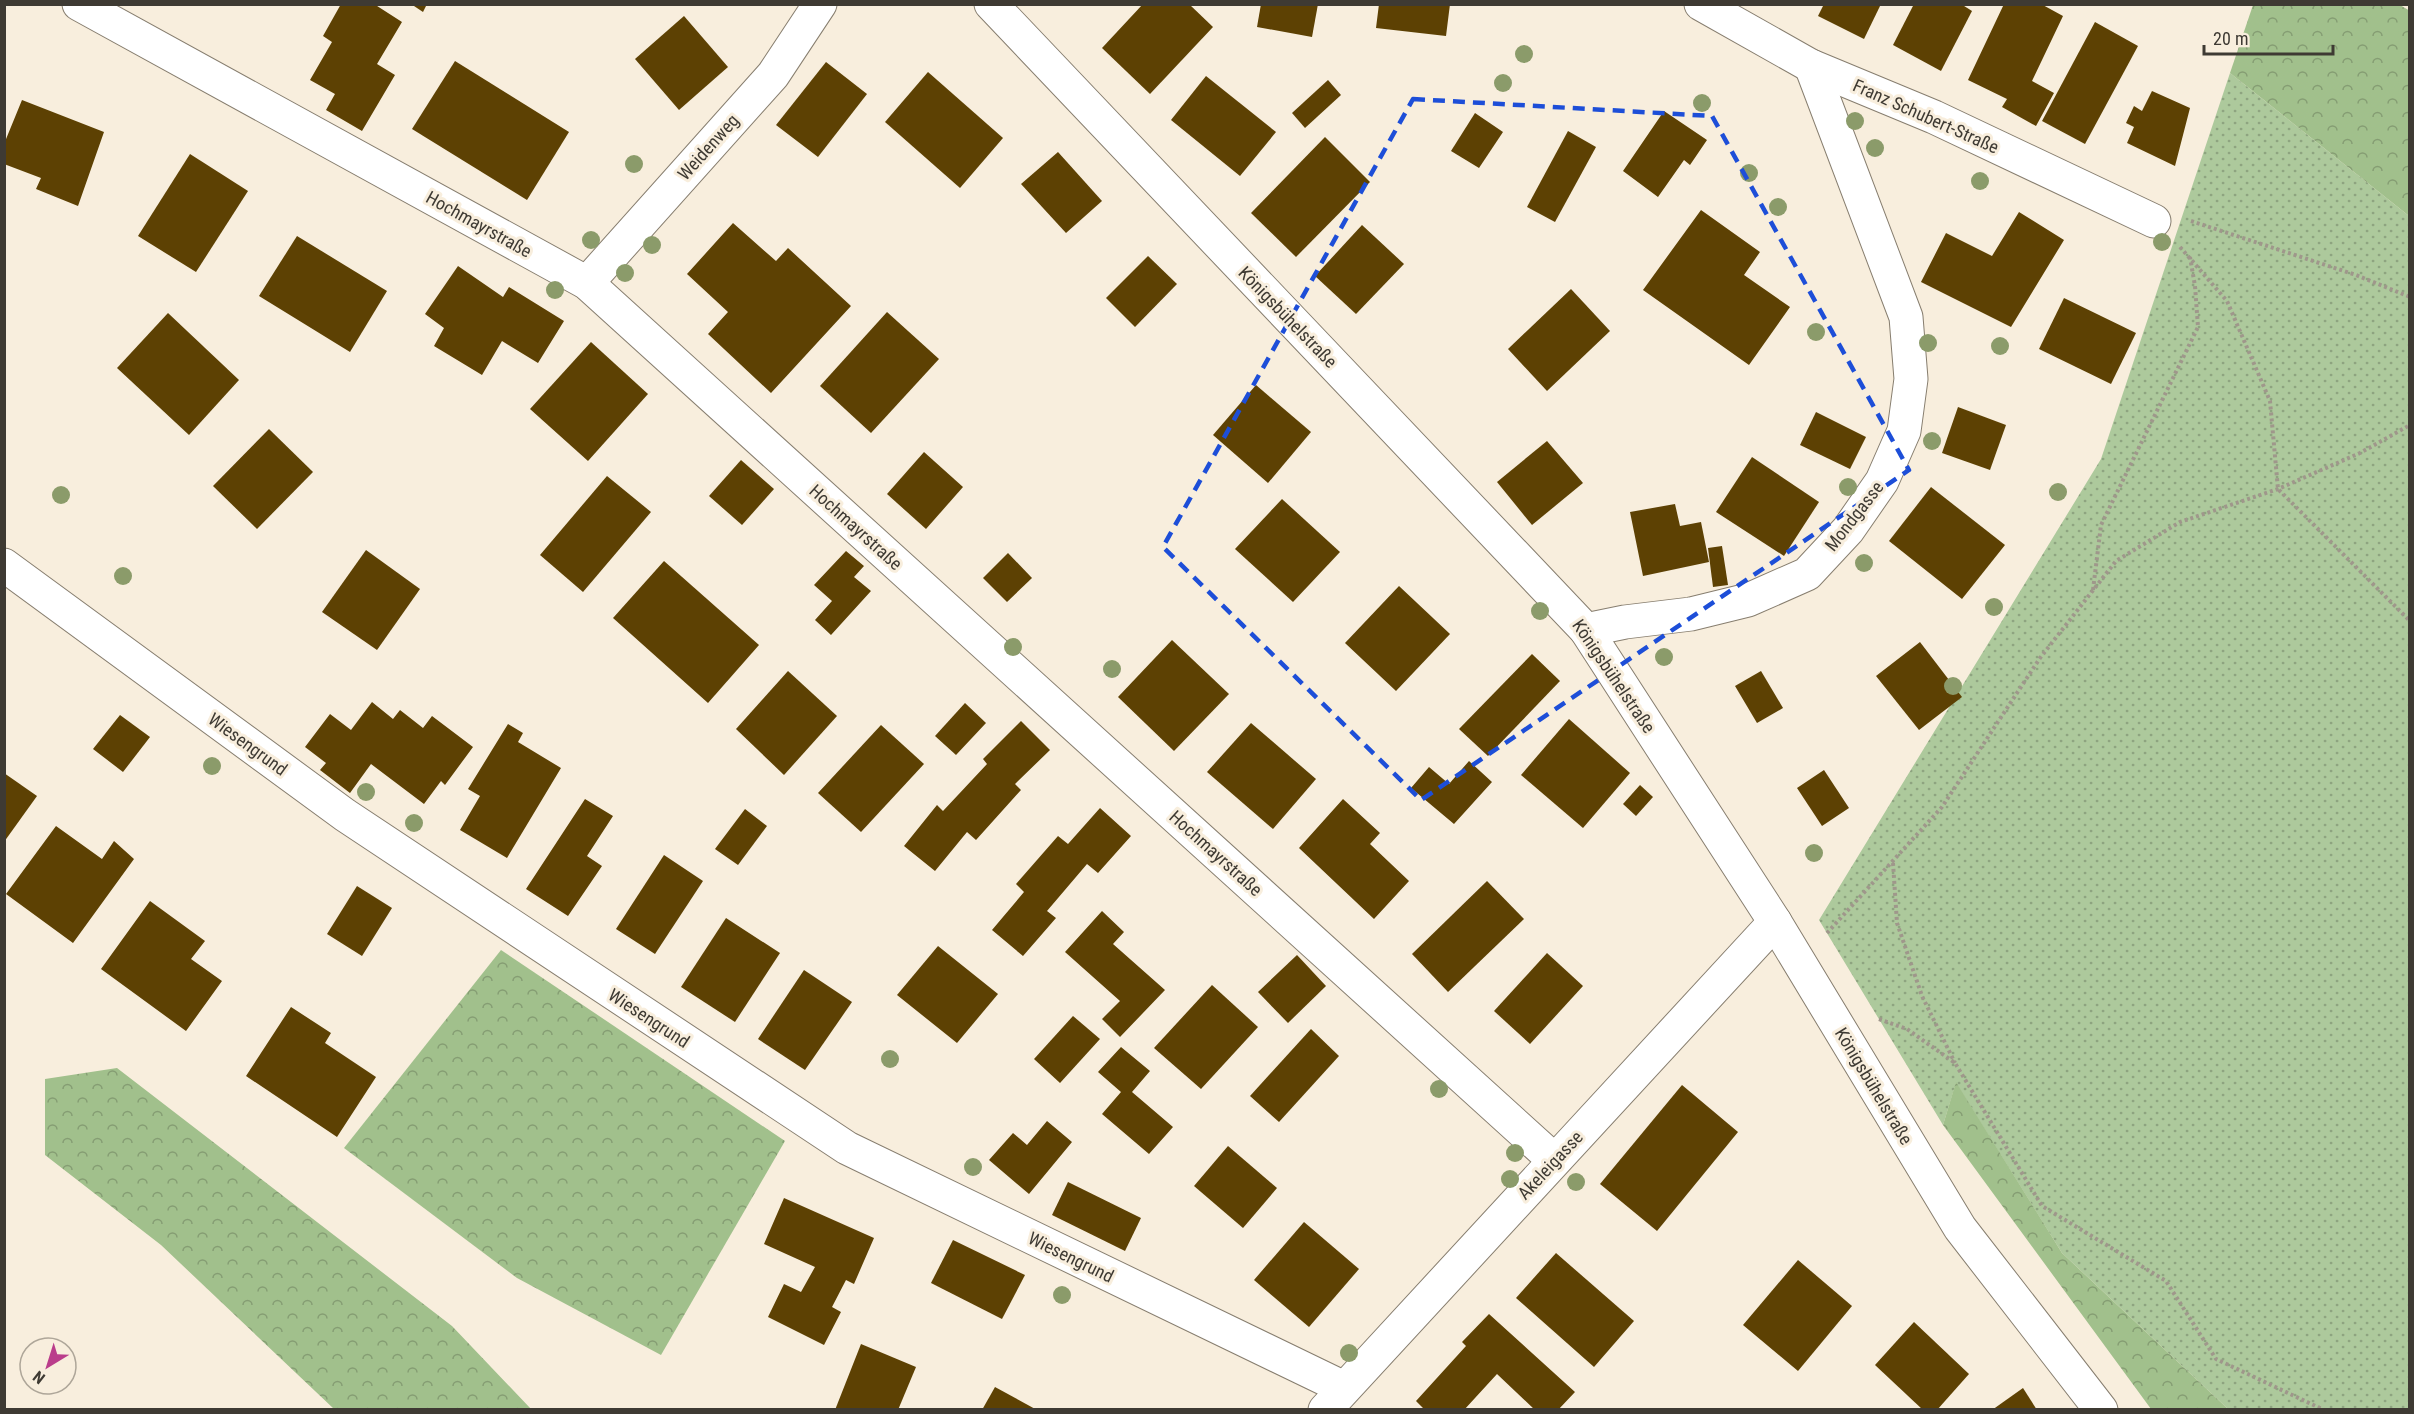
<svg xmlns="http://www.w3.org/2000/svg" width="2414" height="1414" font-family="'Roboto Condensed',sans-serif">
  <style>
    .grass { fill: url(#grass-dots) }
    .forest { fill: url(#forest-crowns) }
    .building { fill: #5d4103 }
    .lines { fill: none; stroke-linecap: round; stroke-linejoin: round }
    .minor-casing { stroke: #877e6f; stroke-width: 35 }
    .path { stroke: #9f978b; stroke-width: 4; stroke-dasharray: 3 3; stroke-linecap: butt }
    .minor { stroke: #fff; stroke-width: 33 }
    .tree { fill: #8b9b6a }
    .marked { fill: none; stroke: #1d4ed8; stroke-width: 4.5; stroke-dasharray: 12 8; stroke-linejoin: round }
    .labels { text-anchor: middle; dominant-baseline: central; stroke-width: 6; stroke-linejoin: round; paint-order: stroke }
    .street-label { font-size: 18px; fill: #3e3a33; stroke: #f8eedd }
  </style>
  <defs>
    <pattern id="grass-dots" width="8" height="8" patternUnits="userSpaceOnUse" patternTransform="scale(1.5)"><rect width="8" height="8" fill="#adc99c"/><path d="M2 2h.1M6 6h.1" fill="none" stroke="#8ea480" stroke-width="1.8" stroke-linecap="round"/></pattern>
    <pattern id="forest-crowns" width="20" height="18" patternUnits="userSpaceOnUse" patternTransform="scale(1.5)"><rect width="20" height="18" fill="#a1c08c"/><path d="M2 6a3 3 0 1 1 6 0M12 15a3 3 0 1 1 6 0" fill="none" stroke="#859d73"/></pattern>
  </defs>
  <rect width="100%" height="100%" fill="#f8eedd"/>
  <polygon class="grass" points="2230,73 2409,216 2409,1409 2228,1409 2062,1253 1956,1083 1943,1125 1819,920 2101,459"/>
  <g class="forest">
    <polygon points="2400,5 2410,11 2409,216 2230,73 2253,5"/>
    <polygon points="501,950 785,1141 661,1355 517,1278 344,1148"/>
    <polygon points="117,1068 452,1326 531,1409 334,1409 161,1245 45,1155 45,1079"/>
    <polygon points="1956,1082 2062,1253 2228,1409 2151,1409 1943,1125"/>
  </g>
  <g class="building">
    <polygon points="341,4 374,4 402,22 377,64 395,75 362,131 326,110 335,94 310,80 332,42 323,36"/>
    <polygon points="411,4 427,4 423,12"/>
    <polygon points="1143,4 1189,4 1213,27 1150,94 1102,48"/>
    <polygon points="1261,4 1318,4 1312,37 1257,27"/>
    <polygon points="1379,4 1450,4 1446,36 1376,28"/>
    <polygon points="1824,4 1881,4 1864,39 1818,16"/>
    <polygon points="1914,4 1961,4 1972,11 1941,71 1893,45"/>
    <polygon points="2004,4 2041,4 2063,16 2032,81 2054,93 2036,126 2002,107 2007,99 1968,80"/>
    <polygon points="684,16 728,67 679,110 635,59"/>
    <polygon points="2095,22 2138,46 2085,144 2042,121"/>
    <polygon points="455,61 569,132 527,200 412,129"/>
    <polygon points="826,62 867,94 818,157 776,125"/>
    <polygon points="928,72 1003,138 960,188 885,122"/>
    <polygon points="1206,76 1276,132 1240,176 1171,120"/>
    <polygon points="1328,80 1341,95 1305,128 1292,113"/>
    <polygon points="2152,91 2190,108 2175,166 2127,143 2134,127 2126,123 2134,106 2142,111"/>
    <polygon points="22,100 104,132 78,206 36,189 41,178 4,164 4,144"/>
    <polygon points="1664,111 1707,140 1690,165 1684,160 1658,197 1623,171"/>
    <polygon points="1475,113 1503,132 1479,168 1451,151"/>
    <polygon points="1568,131 1596,147 1555,222 1527,207"/>
    <polygon points="1325,137 1370,182 1296,257 1251,213"/>
    <polygon points="1058,152 1102,201 1066,233 1021,184"/>
    <polygon points="190,154 248,191 196,272 138,236"/>
    <polygon points="1701,210 1760,252 1744,275 1790,307 1749,365 1643,290"/>
    <polygon points="2019,212 2064,240 2011,327 1921,282 1946,233 1992,256"/>
    <polygon points="733,223 776,261 788,248 851,306 771,393 708,334 728,312 687,274"/>
    <polygon points="1362,225 1404,264 1356,314 1315,276"/>
    <polygon points="297,236 387,291 350,352 259,296"/>
    <polygon points="1148,256 1177,284 1135,327 1106,298"/>
    <polygon points="458,266 503,297 509,287 564,321 538,363 502,341 482,375 434,346 444,328 425,314"/>
    <polygon points="1571,289 1610,331 1547,391 1508,349"/>
    <polygon points="2064,298 2136,333 2111,384 2039,349"/>
    <polygon points="887,312 939,359 871,433 820,386"/>
    <polygon points="168,313 239,380 189,435 117,368"/>
    <polygon points="591,342 648,394 588,461 530,409"/>
    <polygon points="1256,385 1311,432 1268,483 1213,435"/>
    <polygon points="1958,407 2006,425 1990,470 1942,453"/>
    <polygon points="1816,412 1866,437 1850,469 1800,445"/>
    <polygon points="269,429 313,472 257,529 213,486"/>
    <polygon points="1547,441 1583,483 1532,525 1497,482"/>
    <polygon points="924,452 963,487 926,529 887,494"/>
    <polygon points="1752,457 1819,502 1784,556 1716,512"/>
    <polygon points="741,460 774,489 742,525 709,496"/>
    <polygon points="607,476 651,512 583,592 540,555"/>
    <polygon points="1931,487 2005,545 1962,599 1889,541"/>
    <polygon points="1282,499 1340,552 1293,602 1235,549"/>
    <polygon points="1675,504 1680,526 1701,522 1709,562 1643,576 1630,512"/>
    <polygon points="1722,546 1728,585 1713,587 1708,548"/>
    <polygon points="366,550 420,589 377,650 322,612"/>
    <polygon points="846,551 864,566 854,577 871,591 831,635 815,620 832,601 814,585"/>
    <polygon points="1008,553 1032,578 1007,602 983,578"/>
    <polygon points="664,561 759,645 708,703 613,618"/>
    <polygon points="1399,586 1450,634 1396,691 1345,643"/>
    <polygon points="1172,640 1229,694 1174,751 1118,697"/>
    <polygon points="1920,642 1962,697 1919,730 1876,676"/>
    <polygon points="1532,654 1560,681 1488,756 1459,729"/>
    <polygon points="788,671 837,716 784,775 736,729"/>
    <polygon points="1761,671 1783,708 1757,723 1735,686"/>
    <polygon points="372,702 393,719 400,710 423,728 432,716 473,747 445,785 441,781 424,804 371,764 350,793 320,770 326,763 305,747 330,714 351,730"/>
    <polygon points="965,703 986,723 956,755 935,736"/>
    <polygon points="120,715 150,737 123,772 93,749"/>
    <polygon points="1569,719 1630,773 1583,828 1521,775"/>
    <polygon points="1021,721 1050,750 1015,784 1021,790 976,840 967,832 935,871 904,846 937,805 943,811 987,764 983,759"/>
    <polygon points="1251,723 1316,779 1273,829 1207,772"/>
    <polygon points="508,724 523,733 518,742 561,768 507,858 460,830 480,796 468,789"/>
    <polygon points="881,725 924,764 861,832 818,793"/>
    <polygon points="1469,761 1492,782 1454,824 1411,788 1429,767 1449,784"/>
    <polygon points="1824,770 1849,808 1822,826 1797,788"/>
    <polygon points="4,773 37,796 4,842"/>
    <polygon points="1640,785 1653,797 1636,816 1623,804"/>
    <polygon points="585,799 613,816 587,856 602,866 568,916 526,889"/>
    <polygon points="1343,799 1380,833 1370,844 1409,881 1374,919 1299,848"/>
    <polygon points="1100,808 1131,836 1098,873 1087,864 1047,911 1056,918 1023,956 992,930 1024,892 1016,884 1058,836 1068,844"/>
    <polygon points="745,809 767,826 738,865 715,849"/>
    <polygon points="56,826 102,859 114,841 134,859 73,943 6,894"/>
    <polygon points="664,855 703,881 655,954 616,929"/>
    <polygon points="1487,881 1524,919 1448,992 1412,954"/>
    <polygon points="357,886 392,908 362,956 327,934"/>
    <polygon points="150,901 205,941 191,959 222,981 186,1031 101,969"/>
    <polygon points="1102,911 1124,932 1113,944 1165,990 1120,1037 1102,1019 1120,1001 1065,952"/>
    <polygon points="726,918 780,953 735,1022 681,987"/>
    <polygon points="938,946 998,994 957,1043 897,995"/>
    <polygon points="1547,953 1583,986 1530,1044 1494,1011"/>
    <polygon points="1297,955 1326,986 1288,1023 1258,992"/>
    <polygon points="804,970 852,1002 805,1070 758,1039"/>
    <polygon points="1212,985 1258,1027 1201,1089 1154,1048"/>
    <polygon points="291,1007 331,1033 325,1043 376,1077 337,1137 246,1076"/>
    <polygon points="1073,1016 1100,1039 1060,1083 1034,1059"/>
    <polygon points="1311,1029 1339,1056 1279,1122 1250,1096"/>
    <polygon points="1121,1047 1150,1071 1132,1092 1173,1127 1149,1154 1102,1114 1121,1092 1098,1072"/>
    <polygon points="1682,1085 1738,1132 1657,1231 1600,1184"/>
    <polygon points="1047,1121 1072,1142 1029,1194 989,1160 1013,1133 1027,1145"/>
    <polygon points="1228,1146 1277,1188 1243,1228 1194,1186"/>
    <polygon points="1068,1182 1141,1218 1125,1251 1052,1215"/>
    <polygon points="784,1198 874,1238 854,1284 846,1280 832,1307 841,1312 824,1345 768,1317 784,1284 801,1292 815,1267 764,1244"/>
    <polygon points="1304,1222 1359,1269 1309,1327 1254,1280"/>
    <polygon points="953,1240 1025,1275 1002,1319 931,1283"/>
    <polygon points="1556,1253 1634,1321 1594,1367 1516,1298"/>
    <polygon points="1798,1260 1852,1306 1798,1371 1743,1325"/>
    <polygon points="1489,1314 1575,1392 1558,1410 1535,1410 1497,1374 1464,1410 1425,1410 1416,1401 1466,1346 1462,1342"/>
    <polygon points="1914,1322 1969,1374 1937,1410 1923,1410 1875,1365"/>
    <polygon points="861,1344 916,1367 898,1410 835,1410"/>
    <polygon points="995,1387 1037,1410 982,1410"/>
    <polygon points="2023,1388 2037,1410 1992,1410"/>
  </g>
  <g class="lines">
    <defs>
      <g id="minor">
        <polyline points="79,4 587,283 1554,1160"/>
        <polyline points="991,4 1586,630 1775,922 1960,1228 2101,1410"/>
        <polyline points="1701,4 1811,66 1934,117 2154,221"/>
        <polyline points="587,283 773,75 820,4"/>
        <polyline points="4,565 345,815 847,1148 1344,1388"/>
        <polyline points="1586,630 1625,622 1691,614 1748,600 1807,574 1848,530 1882,481 1904,431 1911,379 1906,317 1811,66"/>
        <polyline points="1325,1410 1775,922"/>
      </g>
    </defs>
    <use href="#minor" class="minor-casing"/>
    <g class="path">
      <polyline points="2191,221 2356,275 2410,297"/>
      <polyline points="2180,247 2227,301 2270,401 2278,489 2410,621"/>
      <polyline points="2093,590 2101,525 2198,327 2195,286 2190,257"/>
      <polyline points="1893,863 1897,923 1922,996 1955,1063"/>
      <polyline points="1827,933 1942,807 2040,658 2116,561 2180,522 2278,489 2360,453 2410,425"/>
      <polyline points="1879,1019 1907,1029 1955,1063 2042,1206 2166,1281 2216,1359 2324,1410"/>
    </g>
    <use href="#minor" class="minor"/>
  </g>
  <g class="tree">
    <circle cx="1524" cy="54" r="9"/>
    <circle cx="1503" cy="83" r="9"/>
    <circle cx="1702" cy="103" r="9"/>
    <circle cx="1855" cy="121" r="9"/>
    <circle cx="1875" cy="148" r="9"/>
    <circle cx="634" cy="164" r="9"/>
    <circle cx="1749" cy="173" r="9"/>
    <circle cx="1980" cy="181" r="9"/>
    <circle cx="1778" cy="207" r="9"/>
    <circle cx="591" cy="240" r="9"/>
    <circle cx="2162" cy="242" r="9"/>
    <circle cx="652" cy="245" r="9"/>
    <circle cx="625" cy="273" r="9"/>
    <circle cx="555" cy="290" r="9"/>
    <circle cx="1816" cy="332" r="9"/>
    <circle cx="1928" cy="343" r="9"/>
    <circle cx="2000" cy="346" r="9"/>
    <circle cx="1932" cy="441" r="9"/>
    <circle cx="1848" cy="487" r="9"/>
    <circle cx="2058" cy="492" r="9"/>
    <circle cx="61" cy="495" r="9"/>
    <circle cx="1864" cy="563" r="9"/>
    <circle cx="123" cy="576" r="9"/>
    <circle cx="1994" cy="607" r="9"/>
    <circle cx="1540" cy="611" r="9"/>
    <circle cx="1013" cy="647" r="9"/>
    <circle cx="1664" cy="657" r="9"/>
    <circle cx="1112" cy="669" r="9"/>
    <circle cx="1953" cy="686" r="9"/>
    <circle cx="212" cy="766" r="9"/>
    <circle cx="366" cy="792" r="9"/>
    <circle cx="414" cy="823" r="9"/>
    <circle cx="1814" cy="853" r="9"/>
    <circle cx="890" cy="1059" r="9"/>
    <circle cx="1439" cy="1089" r="9"/>
    <circle cx="1515" cy="1153" r="9"/>
    <circle cx="973" cy="1167" r="9"/>
    <circle cx="1510" cy="1179" r="9"/>
    <circle cx="1576" cy="1182" r="9"/>
    <circle cx="1062" cy="1295" r="9"/>
    <circle cx="1349" cy="1353" r="9"/>
  </g>
  <path class="marked" d="M1413 99 1712 116 1909 470 1421 800 1163 547Z"/>
  <g class="labels">
    <g class="street-label">
      <text transform="translate(1926 116) rotate(24)">Franz Schubert-Straße</text>
      <text transform="translate(708 147) rotate(-48)">Weidenweg</text>
      <text transform="translate(479 224) rotate(29)">Hochmayrstraße</text>
      <text transform="translate(1288 317) rotate(46)">Königsbühelstraße</text>
      <text transform="translate(1854 516) rotate(-52)">Mondgasse</text>
      <text transform="translate(856 527) rotate(42)">Hochmayrstraße</text>
      <text transform="translate(1614 676) rotate(56)">Königsbühelstraße</text>
      <text transform="translate(248 744) rotate(36)">Wiesengrund</text>
      <text transform="translate(1216 853) rotate(42)">Hochmayrstraße</text>
      <text transform="translate(649 1018) rotate(33)">Wiesengrund</text>
      <text transform="translate(1874 1086) rotate(59)">Königsbühelstraße</text>
      <text transform="translate(1550 1165) rotate(-47)">Akeleigasse</text>
      <text transform="translate(1071 1257) rotate(26)">Wiesengrund</text>
    </g>
  </g>
  <rect width="2414" height="1414" fill="none" stroke="#3e3a33" stroke-width="12"/>
  <g transform="translate(48 1366) rotate(218)"><circle r="28" fill="#f8eedd" stroke="#aea699" stroke-width="1.5"/>
  <path d="M0-4.5L10 22L0 15L-10 22Z" fill="#ba3d8b"/>
  <text y="-9" font-size="16" font-weight="bold" text-anchor="middle" fill="#3e3a33">N</text>
  </g>
  <path d="M2204 45v9h129v-9" fill="none" stroke="#3e3a33" stroke-width="3"/>
  <text x="2213" y="45" font-size="18" fill="#3e3a33" stroke="#f8eedd" stroke-width="4.5" paint-order="stroke">20 m</text>
</svg>
